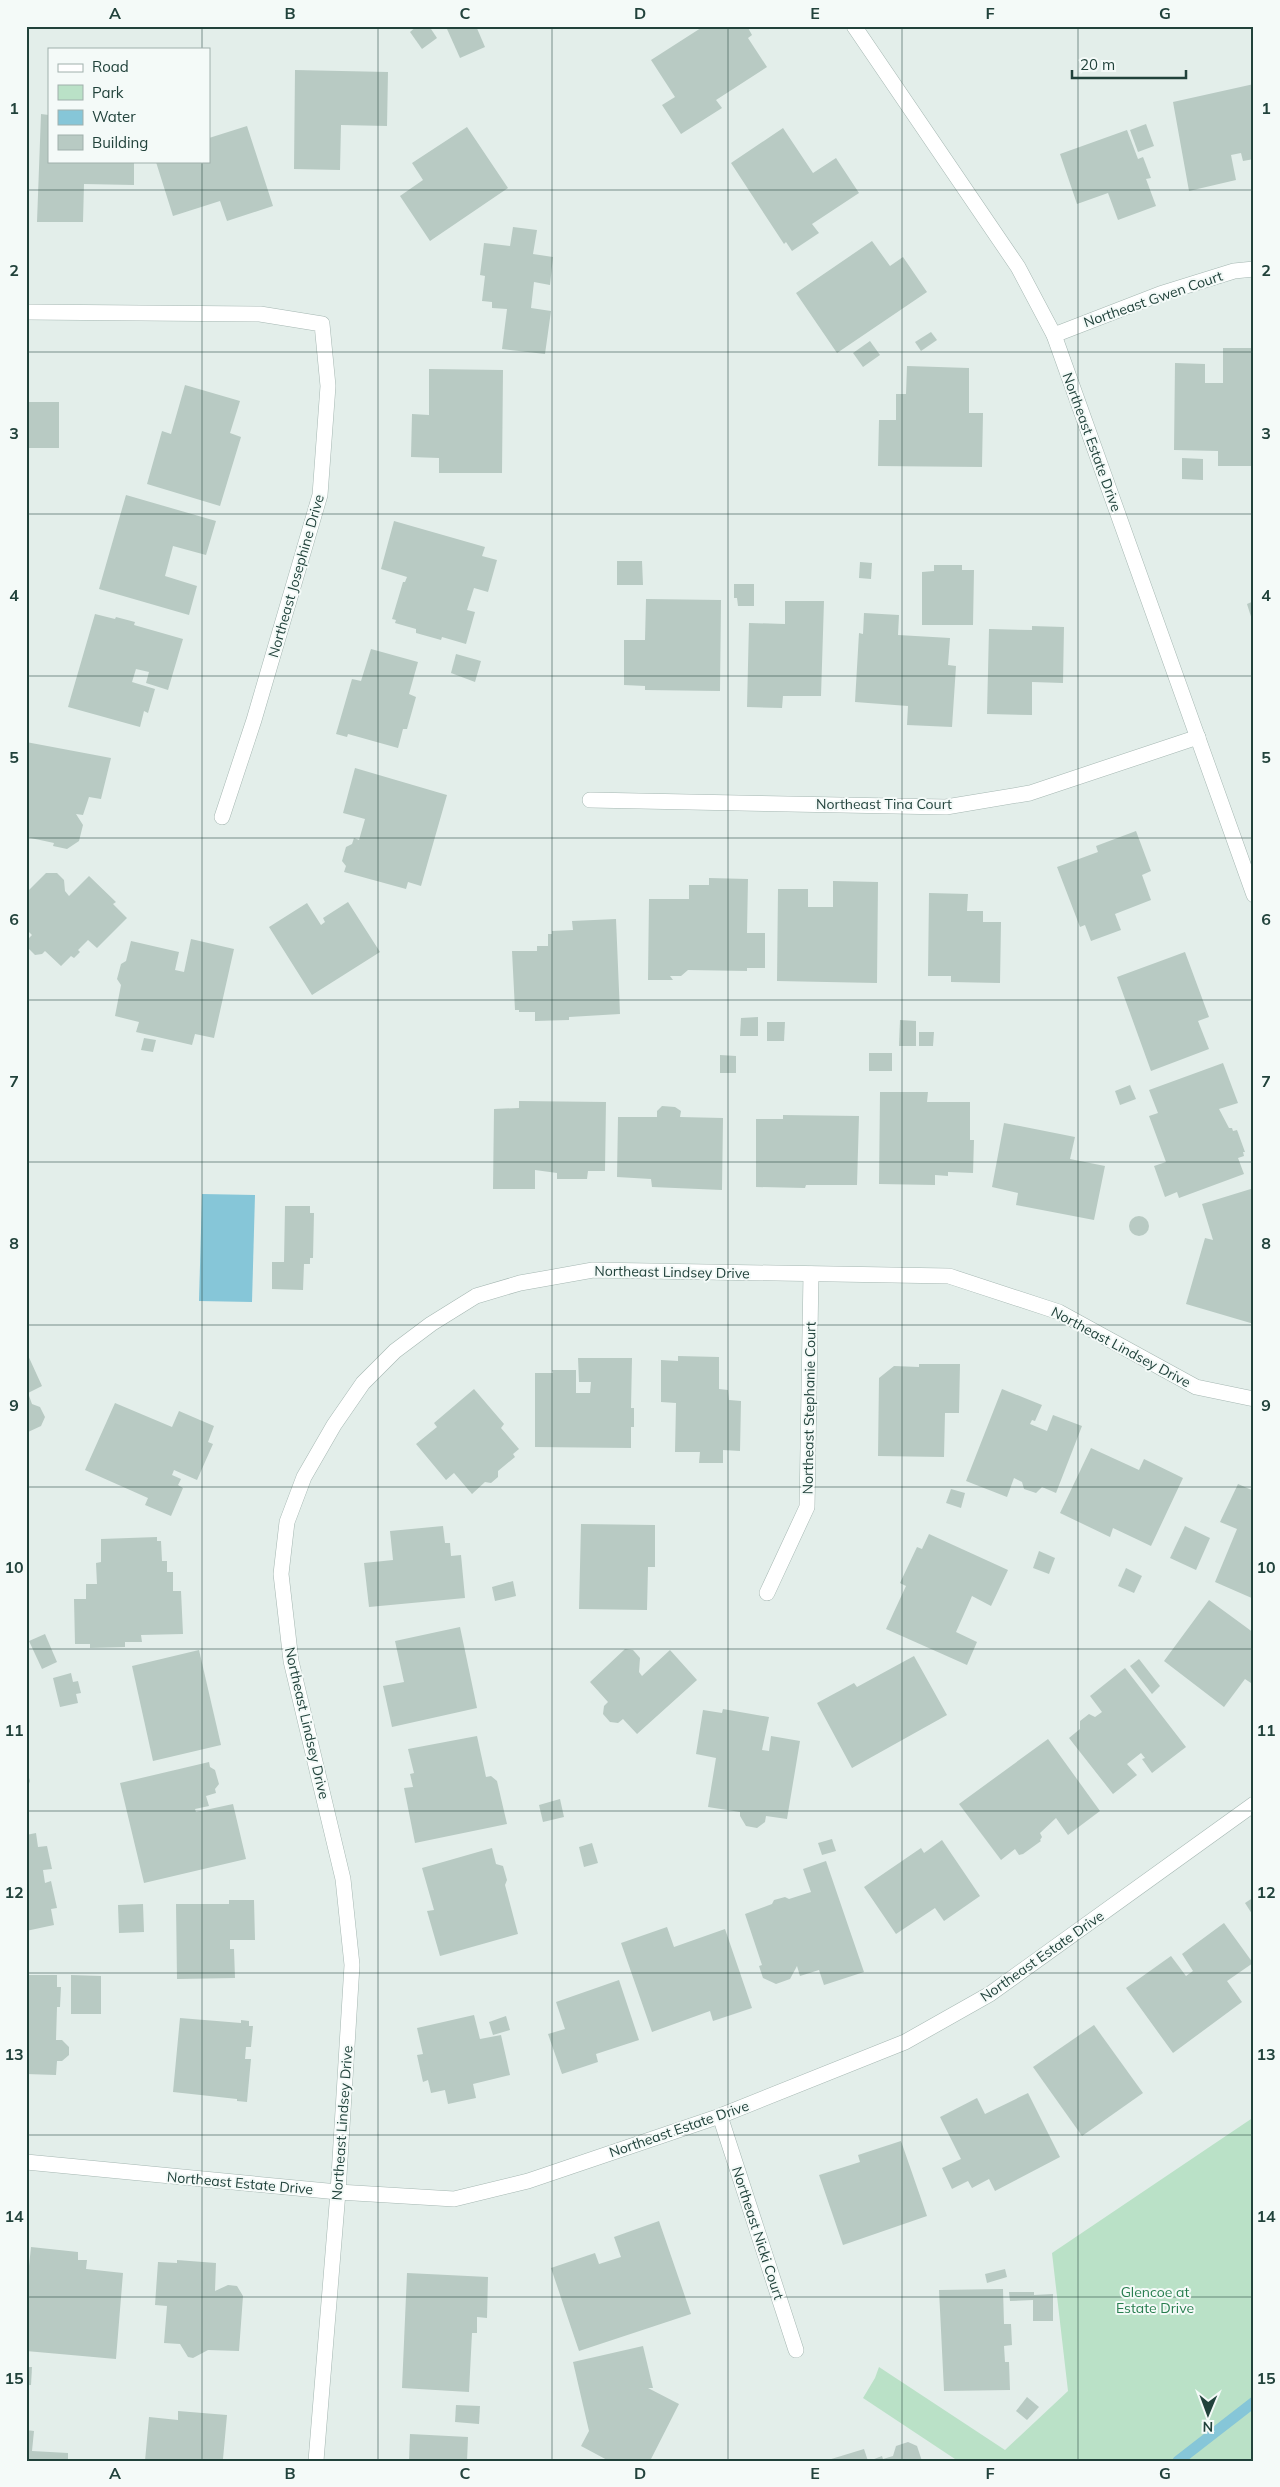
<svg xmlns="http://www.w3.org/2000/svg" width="1280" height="2487" font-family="Mulish,sans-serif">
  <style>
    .green { fill: #bae1c7 }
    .water { fill: #86c6d8 }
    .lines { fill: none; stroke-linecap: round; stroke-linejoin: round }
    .stream { stroke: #86c6d8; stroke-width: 11 }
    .building { fill: #b8cac3 }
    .street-casing { stroke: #a5b7b2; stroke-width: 16 }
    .street { stroke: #fff; stroke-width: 15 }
    .grid { fill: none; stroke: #21423b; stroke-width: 1; stroke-opacity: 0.55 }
    .labels { text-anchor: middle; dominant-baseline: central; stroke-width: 4; stroke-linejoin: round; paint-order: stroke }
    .street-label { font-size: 14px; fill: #21423b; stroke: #f4faf8 }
    .park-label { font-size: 14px; fill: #277d4e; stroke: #f4faf8 }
    .neatline { fill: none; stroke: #21423b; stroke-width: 2 }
    .grid-label { font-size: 16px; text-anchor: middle; font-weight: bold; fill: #21423b }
  </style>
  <rect width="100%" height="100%" fill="#e3eeea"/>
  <polygon class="green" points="1254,2117 1254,2461 958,2461 863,2398 875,2378 879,2367 1005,2450 1068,2391 1052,2253"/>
  <polygon class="water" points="202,1194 255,1195 252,1302 199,1301"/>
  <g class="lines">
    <polyline class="stream" points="1178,2461 1254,2402"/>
  </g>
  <g class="building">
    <polygon points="417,26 429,26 437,38 422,49 410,32"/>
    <polygon points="453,26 476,26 485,47 460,58 447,29"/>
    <polygon points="704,26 747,26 752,35 748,38 767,67 716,100 722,108 681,134 662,105 675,97 651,60"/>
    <polygon points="295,70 388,72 387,126 341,125 340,170 294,169"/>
    <polygon points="1254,84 1254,159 1243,161 1241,153 1231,155 1236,180 1189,191 1173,102"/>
    <polygon points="41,114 49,115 49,161 134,161 134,185 84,184 83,222 37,222"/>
    <polygon points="1146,124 1154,146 1138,152 1130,130"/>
    <polygon points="247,126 273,206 227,221 220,201 173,216 156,162 209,161 209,138"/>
    <polygon points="467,127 508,188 430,241 400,196 423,180 412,163"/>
    <polygon points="783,128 813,173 836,158 859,193 812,224 819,233 792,251 786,242 784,244 731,163"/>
    <polygon points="1127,130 1138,159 1143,157 1151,178 1146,179 1156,206 1118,220 1108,193 1077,204 1060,154"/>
    <polygon points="513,227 537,230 533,254 553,257 550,285 534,282 531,308 551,311 545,354 502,349 507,309 492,308 492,302 482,301 485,276 480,275 484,243 510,246"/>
    <polygon points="872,241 890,266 903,257 927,292 837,353 796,293"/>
    <polygon points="931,332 937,340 921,351 915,342"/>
    <polygon points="870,341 880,355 863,367 853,353"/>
    <polygon points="1223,348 1254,348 1254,466 1218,466 1218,451 1174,450 1175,363 1205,364 1205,383 1223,383"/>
    <polygon points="907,366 969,368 969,413 983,413 982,467 878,466 879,420 896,420 896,394 906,394"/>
    <polygon points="429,369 503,370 502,473 439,473 439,458 411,457 412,414 429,415"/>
    <polygon points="185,385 240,401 230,433 241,437 220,506 147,484 162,431 171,434"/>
    <rect x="26" y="402" width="33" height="46"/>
    <polygon points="1182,458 1203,459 1203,480 1182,479"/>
    <polygon points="126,495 216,521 206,555 173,546 165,576 197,586 189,615 99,589"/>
    <polygon points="394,521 485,547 482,556 497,560 488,592 474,588 467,610 475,612 466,644 442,637 441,640 416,633 416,629 395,623 396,620 392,619 403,582 405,582 407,577 381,569"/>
    <polygon points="617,561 642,561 643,585 617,585"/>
    <polygon points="860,562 872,563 871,579 859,578"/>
    <polygon points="934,565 962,565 962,570 974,570 973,625 922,625 922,572 934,571"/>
    <polygon points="734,584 754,584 754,606 738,606 737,598 734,598"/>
    <polygon points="646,599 721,600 720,691 645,690 645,686 624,685 624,640 645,640"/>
    <polygon points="785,601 824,601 821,696 783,696 782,708 747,707 749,623 785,624"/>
    <polygon points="1254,601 1254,623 1253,623 1247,604"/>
    <polygon points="864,613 899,615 898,635 950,638 948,665 956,666 952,727 907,725 908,706 855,702 859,633 863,634"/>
    <polygon points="95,614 115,619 116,617 135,622 134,625 183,639 168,690 146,683 149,672 136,669 132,682 155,689 148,713 144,711 140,727 68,707"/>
    <polygon points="1032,626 1064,627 1063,683 1032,682 1032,715 987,714 989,629 1032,630"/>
    <polygon points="371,649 418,662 409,694 416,697 407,729 403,729 398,748 348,734 347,737 336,734 352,679 361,681"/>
    <polygon points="456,654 481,661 475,682 451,673"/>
    <polygon points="26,742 111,758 101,799 89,797 83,815 76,814 83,825 79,841 67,849 53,846 54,843 26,837"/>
    <polygon points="355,768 447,795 421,886 408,882 406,889 344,872 346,866 342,861 346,847 352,844 354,838 359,840 365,819 343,813"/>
    <polygon points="1136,831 1151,871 1142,875 1151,900 1115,914 1121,930 1091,941 1085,925 1080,927 1057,867 1098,852 1096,846"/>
    <polygon points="46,873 57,873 64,880 65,891 69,896 89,876 116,902 113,904 127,918 97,948 88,940 78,950 80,952 74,958 71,956 61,966 45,951 42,954 35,955 27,947 27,940 32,935 26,929 26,893"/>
    <polygon points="709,878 748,879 747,933 765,933 765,968 747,968 747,971 688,970 681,976 670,976 673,980 648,980 649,899 689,899 689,885 709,885"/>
    <polygon points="833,881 878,882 877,983 777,981 778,889 808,889 808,907 833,907"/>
    <polygon points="929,893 968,894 967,911 983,911 983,922 1001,922 1000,983 951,982 951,976 928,976"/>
    <polygon points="348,902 380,952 312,995 269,927 307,903 321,925 325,922 323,918"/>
    <polygon points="616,919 620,1014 569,1017 569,1020 535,1021 535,1012 519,1012 519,1010 515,1010 512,951 537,951 537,946 548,946 548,934 552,934 552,931 573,930 572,921"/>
    <polygon points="191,939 234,949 214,1038 195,1034 192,1045 136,1032 139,1022 115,1016 121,985 117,979 121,964 126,961 131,941 179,952 175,970 184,972"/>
    <polygon points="1185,952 1209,1017 1198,1021 1209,1049 1151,1071 1117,977"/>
    <polygon points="758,1017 758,1036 740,1036 741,1018"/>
    <polygon points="900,1020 916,1021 916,1046 899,1046"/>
    <polygon points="767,1022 785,1022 784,1041 767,1041"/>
    <polygon points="919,1032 934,1032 933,1046 919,1046"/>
    <polygon points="144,1038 156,1040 153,1052 141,1050"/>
    <rect x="869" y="1053" width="23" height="18"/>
    <polygon points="720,1055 736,1056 736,1073 720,1073"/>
    <polygon points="1223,1063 1238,1103 1219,1109 1229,1128 1232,1128 1233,1131 1237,1130 1245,1152 1243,1152 1244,1156 1238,1158 1244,1174 1179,1198 1177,1192 1165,1197 1154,1166 1166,1162 1149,1116 1158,1113 1149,1090"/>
    <polygon points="1130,1085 1136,1099 1120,1105 1115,1091"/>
    <polygon points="880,1092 928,1092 927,1102 970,1102 970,1140 974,1140 973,1173 948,1172 948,1176 935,1175 935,1185 879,1184"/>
    <polygon points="519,1101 606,1102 605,1171 588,1171 587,1179 557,1179 557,1173 535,1170 535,1189 493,1189 494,1109 519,1108"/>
    <polygon points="662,1106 675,1107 681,1111 680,1117 723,1118 722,1190 652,1187 651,1179 617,1177 618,1117 657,1117 657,1111"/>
    <polygon points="783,1115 859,1116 857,1185 806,1185 805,1188 756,1187 756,1119 783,1119"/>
    <polygon points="1004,1123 1075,1137 1070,1159 1105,1166 1094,1220 1016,1205 1018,1193 992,1187"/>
    <polygon points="1254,1188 1254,1324 1186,1304 1205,1238 1213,1240 1202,1204"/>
    <polygon points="285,1206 310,1206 310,1213 314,1213 313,1258 310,1258 310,1264 304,1264 303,1290 272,1289 272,1262 284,1262"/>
    <circle cx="1139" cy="1226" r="10"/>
    <polygon points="26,1351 42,1386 28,1393 32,1404 40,1407 45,1417 41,1426 26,1433"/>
    <polygon points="678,1356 719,1357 719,1389 728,1390 729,1400 741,1401 740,1451 723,1450 723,1463 699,1463 700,1452 675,1452 676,1403 661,1402 661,1360 678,1361"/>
    <polygon points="578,1358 632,1358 631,1408 634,1408 634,1427 631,1427 631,1448 535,1447 535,1373 553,1373 552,1370 576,1370 576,1393 590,1393 591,1382 579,1382"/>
    <polygon points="919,1364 960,1364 959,1413 945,1413 944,1457 878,1456 879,1378 894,1366 919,1367"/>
    <polygon points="474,1389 504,1424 501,1428 519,1449 513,1454 515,1457 498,1471 498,1477 491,1483 485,1482 472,1494 454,1473 446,1480 416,1444 437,1427 434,1423"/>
    <polygon points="1002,1389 1042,1405 1035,1421 1032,1420 1030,1424 1047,1431 1053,1415 1082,1426 1056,1493 1042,1487 1036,1493 1024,1489 1022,1482 1014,1478 1007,1497 966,1481"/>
    <polygon points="115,1403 172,1427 179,1411 214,1426 208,1442 213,1444 197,1480 174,1470 172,1475 181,1479 178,1485 183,1488 171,1516 145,1505 148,1498 85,1470"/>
    <polygon points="1091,1448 1139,1470 1144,1459 1183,1478 1151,1546 1113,1528 1110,1537 1060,1513"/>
    <polygon points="1238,1484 1254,1491 1254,1599 1215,1582 1237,1529 1220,1522"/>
    <polygon points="951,1489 965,1493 961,1508 946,1503"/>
    <polygon points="581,1524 655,1525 655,1567 648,1567 647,1610 579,1609"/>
    <polygon points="443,1526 445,1543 450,1543 451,1556 461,1555 465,1598 369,1607 364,1563 393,1560 390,1531"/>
    <polygon points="1185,1526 1210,1538 1196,1570 1170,1558"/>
    <polygon points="929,1534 1008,1570 991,1606 972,1596 956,1632 977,1642 967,1665 886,1629 906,1586 900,1583 917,1547 922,1549"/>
    <polygon points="157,1537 157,1541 161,1541 162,1561 167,1561 167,1572 173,1572 173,1591 181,1591 183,1634 141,1635 142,1642 125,1642 125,1647 90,1648 90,1644 75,1644 74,1599 86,1599 86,1584 97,1584 96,1563 101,1562 101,1539"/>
    <polygon points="1039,1551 1055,1558 1049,1574 1033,1568"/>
    <polygon points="1126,1568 1142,1576 1134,1593 1118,1586"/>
    <polygon points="513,1581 516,1596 495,1601 492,1587"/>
    <polygon points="1209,1600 1254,1633 1254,1685 1245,1679 1224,1707 1164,1661"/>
    <polygon points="460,1627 477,1708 392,1727 383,1686 404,1682 395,1641"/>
    <polygon points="45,1634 57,1662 42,1669 29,1641"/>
    <polygon points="625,1649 633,1650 640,1658 639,1672 642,1676 670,1650 697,1680 637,1734 623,1719 618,1723 610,1722 603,1714 604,1706 608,1702 590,1682"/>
    <polygon points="199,1650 221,1745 153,1761 132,1666"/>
    <polygon points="914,1656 947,1715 852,1768 817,1703 854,1683 857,1687"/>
    <polygon points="1139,1659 1160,1686 1152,1694 1130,1666"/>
    <polygon points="1125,1668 1186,1747 1152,1773 1142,1759 1145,1758 1141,1753 1127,1764 1137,1775 1113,1794 1069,1738 1080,1729 1080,1721 1089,1714 1095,1717 1102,1712 1090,1696"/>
    <polygon points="71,1673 73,1682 78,1681 81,1693 76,1694 78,1703 60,1707 53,1678"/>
    <polygon points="723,1709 769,1717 762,1750 769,1751 771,1736 800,1741 787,1819 766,1816 765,1822 757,1828 746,1826 740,1816 740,1812 708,1807 716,1758 696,1754 703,1710 722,1713"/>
    <polygon points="477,1736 486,1777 491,1776 497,1781 507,1824 415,1843 404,1788 413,1787 410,1774 414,1773 408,1749"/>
    <polygon points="1048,1739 1100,1811 1068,1835 1056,1818 1040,1833 1042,1837 1040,1840 1041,1841 1023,1854 1019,1855 1015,1849 1001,1860 959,1804"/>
    <polygon points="209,1762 210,1767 215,1770 219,1784 215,1789 216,1793 206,1796 209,1806 195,1809 196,1812 233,1804 246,1859 144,1883 120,1783"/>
    <polygon points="26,1769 30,1781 26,1791"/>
    <polygon points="560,1799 564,1817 543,1822 539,1805"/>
    <polygon points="36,1833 38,1847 47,1846 52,1869 43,1870 45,1883 51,1881 57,1908 51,1909 54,1925 26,1931 26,1835"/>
    <polygon points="832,1839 836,1851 822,1855 818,1843"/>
    <polygon points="942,1840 980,1896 944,1921 935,1908 896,1934 864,1887 921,1848 924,1853"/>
    <polygon points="592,1843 598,1863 584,1867 579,1847"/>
    <polygon points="492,1848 496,1864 503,1866 507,1880 505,1885 518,1934 440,1956 427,1911 434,1910 422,1868"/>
    <polygon points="826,1861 864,1972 824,1985 819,1970 800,1976 797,1966 790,1979 776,1984 763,1978 759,1966 762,1965 745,1914 772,1904 774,1900 785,1897 789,1899 811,1892 803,1869"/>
    <polygon points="1254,1897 1254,1917 1245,1903"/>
    <polygon points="229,1900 254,1900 255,1940 230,1940 230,1949 234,1949 235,1978 177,1979 176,1904 229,1904"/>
    <polygon points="143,1904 144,1932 119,1933 118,1905"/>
    <polygon points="1224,1923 1253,1963 1227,1981 1242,2002 1173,2053 1126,1988 1171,1956 1186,1976 1193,1971 1182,1954"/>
    <polygon points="667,1927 674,1947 725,1929 752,2008 713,2021 710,2011 652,2032 621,1943"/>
    <polygon points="26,1975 57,1975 57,1987 61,1987 60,2007 57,2007 56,2040 62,2040 69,2047 69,2055 62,2061 57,2061 56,2075 26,2074"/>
    <polygon points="71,1975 101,1976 101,2014 71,2014"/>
    <polygon points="619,1980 639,2040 596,2054 598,2062 562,2074 548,2034 565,2029 556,2002"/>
    <polygon points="474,2015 480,2039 501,2035 510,2075 473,2084 476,2098 448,2104 445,2090 431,2093 428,2080 423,2082 417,2055 423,2054 417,2028"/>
    <polygon points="506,2016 510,2030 493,2035 489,2022"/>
    <polygon points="180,2018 241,2023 241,2020 249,2021 249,2026 253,2026 251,2047 246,2047 245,2059 251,2059 247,2102 237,2101 237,2099 173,2092"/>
    <polygon points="1094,2025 1143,2093 1082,2136 1033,2067"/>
    <polygon points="1028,2093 1060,2157 995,2191 989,2179 972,2188 968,2181 952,2189 942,2168 961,2159 940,2117 977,2098 985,2114"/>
    <polygon points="901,2141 927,2216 843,2245 819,2175 860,2162 858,2155"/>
    <polygon points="659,2221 691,2314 579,2351 551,2268 595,2253 599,2264 621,2257 614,2237"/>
    <polygon points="31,2247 78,2252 78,2260 87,2260 86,2269 123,2273 116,2359 26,2351 26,2295"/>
    <polygon points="177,2260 216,2263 215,2291 228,2285 237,2286 243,2296 239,2351 208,2350 193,2358 188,2357 180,2344 164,2343 167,2306 155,2305 158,2262 177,2263"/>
    <polygon points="1005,2269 1007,2277 987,2283 985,2274"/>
    <polygon points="407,2273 488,2277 487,2318 477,2317 477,2333 472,2333 469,2392 402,2388"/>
    <polygon points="1003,2289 1004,2324 1011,2324 1012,2345 1004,2346 1005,2362 1009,2362 1010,2390 944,2391 939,2290"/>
    <polygon points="1009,2292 1034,2292 1034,2295 1053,2294 1053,2321 1033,2321 1033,2300 1010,2301"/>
    <polygon points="643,2346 653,2388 648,2388 679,2404 650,2461 609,2461 581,2446 589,2431 573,2362"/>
    <polygon points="26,2367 32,2367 31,2385 26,2385"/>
    <polygon points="1027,2397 1039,2407 1027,2420 1016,2411"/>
    <polygon points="456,2405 480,2406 479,2424 455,2422"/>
    <polygon points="178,2411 227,2415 223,2459 227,2461 145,2461 149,2417 178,2420"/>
    <polygon points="26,2430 34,2431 32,2451 68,2453 68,2461 26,2461"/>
    <polygon points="410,2434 468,2437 467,2461 409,2461"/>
    <polygon points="908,2442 917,2446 922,2461 869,2461 882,2456 883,2459 893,2456 896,2446"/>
    <polygon points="864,2449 868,2461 828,2461 828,2460"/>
  </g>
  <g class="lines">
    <defs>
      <g id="street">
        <polyline points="854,26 1018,267 1054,335 1254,895"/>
        <polyline points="26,312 260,314 322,324 328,386 320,495 254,720 222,817"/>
        <polyline points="1054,335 1160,294 1234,271 1254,269"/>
        <polyline points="590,800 946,807 1030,793 1198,737"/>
        <polyline points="767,1593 807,1507 811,1274"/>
        <polyline points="720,2116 796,2350"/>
        <polyline points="26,2162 338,2192 454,2199 528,2181 720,2116 905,2042 990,1994 1254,1804"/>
        <polyline points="316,2461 338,2192 352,1965 343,1879 291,1661 281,1574 287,1522 304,1477 334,1425 363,1383 395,1351 431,1324 476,1296 520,1283 593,1270 949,1276 1059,1312 1196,1387 1254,1399"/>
      </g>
    </defs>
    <use href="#street" class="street-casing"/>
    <use href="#street" class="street"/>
  </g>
  <path class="grid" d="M202 26V49M378 26V2461M552 26V2461M728 26V2461M902 26V2461M1078 26V2461M202 161V2461M26 190H1254M26 352H1254M26 514H1254M26 676H1254M26 838H1254M26 1000H1254M26 1162H1254M26 1325H1254M26 1487H1254M26 1649H1254M26 1811H1254M26 1973H1254M26 2135H1254M26 2297H1254"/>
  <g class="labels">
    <g class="street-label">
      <text transform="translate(1153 299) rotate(-19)">Northeast Gwen Court</text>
      <text transform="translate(1092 442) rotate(70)">Northeast Estate Drive</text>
      <text transform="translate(296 576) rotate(-74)">Northeast Josephine Drive</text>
      <text x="884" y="804">Northeast Tina Court</text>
      <text transform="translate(672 1272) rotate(1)">Northeast Lindsey Drive</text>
      <text transform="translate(1121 1347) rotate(28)">Northeast Lindsey Drive</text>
      <text transform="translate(809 1408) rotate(-89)">Northeast Stephanie Court</text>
      <text transform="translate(307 1723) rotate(77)">Northeast Lindsey Drive</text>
      <text transform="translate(1042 1956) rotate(-35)">Northeast Estate Drive</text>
      <text transform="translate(342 2123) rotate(-86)">Northeast Lindsey Drive</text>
      <text transform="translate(679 2129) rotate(-19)">Northeast Estate Drive</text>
      <text transform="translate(240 2183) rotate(5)">Northeast Estate Drive</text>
      <text transform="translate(758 2233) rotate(72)">Northeast Nicki Court</text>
    </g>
    <g class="park-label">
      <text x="1155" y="2292">Glencoe at<tspan x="1155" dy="16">Estate Drive</tspan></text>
    </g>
  </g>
  <rect width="1280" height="2487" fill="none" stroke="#f4faf8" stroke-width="55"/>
  <rect x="48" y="48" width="162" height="115" fill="#f4faf8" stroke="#a0b0ac"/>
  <rect x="58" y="64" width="25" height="8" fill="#ffffff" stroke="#a0b0ac"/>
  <text x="92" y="72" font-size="15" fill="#21423b">Road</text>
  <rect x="58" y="85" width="25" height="15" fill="#bae1c7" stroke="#a0b0ac"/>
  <text x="92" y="98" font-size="15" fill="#21423b">Park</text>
  <rect x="58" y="110" width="25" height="15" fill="#86c6d8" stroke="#a0b0ac"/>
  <text x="92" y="122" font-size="15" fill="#21423b">Water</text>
  <rect x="58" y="135" width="25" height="15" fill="#b8cac3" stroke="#a0b0ac"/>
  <text x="92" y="148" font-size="15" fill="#21423b">Building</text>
  <g transform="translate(1208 2414) rotate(181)" stroke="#f4faf8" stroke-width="4" paint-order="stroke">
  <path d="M0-4L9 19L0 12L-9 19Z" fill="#21423b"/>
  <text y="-8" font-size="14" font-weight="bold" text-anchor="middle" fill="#21423b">N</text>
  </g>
  <path d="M1072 70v8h114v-8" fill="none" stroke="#21423b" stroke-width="2.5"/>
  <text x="1080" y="70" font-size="15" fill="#21423b" stroke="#f4faf8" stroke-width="4" paint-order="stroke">20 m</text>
  <rect x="28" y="28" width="1224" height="2432" class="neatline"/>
  <g class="grid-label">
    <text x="115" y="19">A</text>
    <text x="290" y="19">B</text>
    <text x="465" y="19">C</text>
    <text x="640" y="19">D</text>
    <text x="815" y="19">E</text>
    <text x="990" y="19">F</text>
    <text x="1165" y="19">G</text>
    <text x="14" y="114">1</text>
    <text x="1266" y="114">1</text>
    <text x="14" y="276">2</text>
    <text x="1266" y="276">2</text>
    <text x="14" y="439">3</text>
    <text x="1266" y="439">3</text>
    <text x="14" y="601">4</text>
    <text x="1266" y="601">4</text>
    <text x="14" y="763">5</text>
    <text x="1266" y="763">5</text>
    <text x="14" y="925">6</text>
    <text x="1266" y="925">6</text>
    <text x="14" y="1087">7</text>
    <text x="1266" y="1087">7</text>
    <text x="14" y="1249">8</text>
    <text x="1266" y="1249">8</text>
    <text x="14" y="1411">9</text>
    <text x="1266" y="1411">9</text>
    <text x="14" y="1573">10</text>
    <text x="1266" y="1573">10</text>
    <text x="14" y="1736">11</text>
    <text x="1266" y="1736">11</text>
    <text x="14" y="1898">12</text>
    <text x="1266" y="1898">12</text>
    <text x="14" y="2060">13</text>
    <text x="1266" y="2060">13</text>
    <text x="14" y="2222">14</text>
    <text x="1266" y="2222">14</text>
    <text x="14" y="2384">15</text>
    <text x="1266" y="2384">15</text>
    <text x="115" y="2479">A</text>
    <text x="290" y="2479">B</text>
    <text x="465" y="2479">C</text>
    <text x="640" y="2479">D</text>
    <text x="815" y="2479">E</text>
    <text x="990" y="2479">F</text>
    <text x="1165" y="2479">G</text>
  </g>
</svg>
